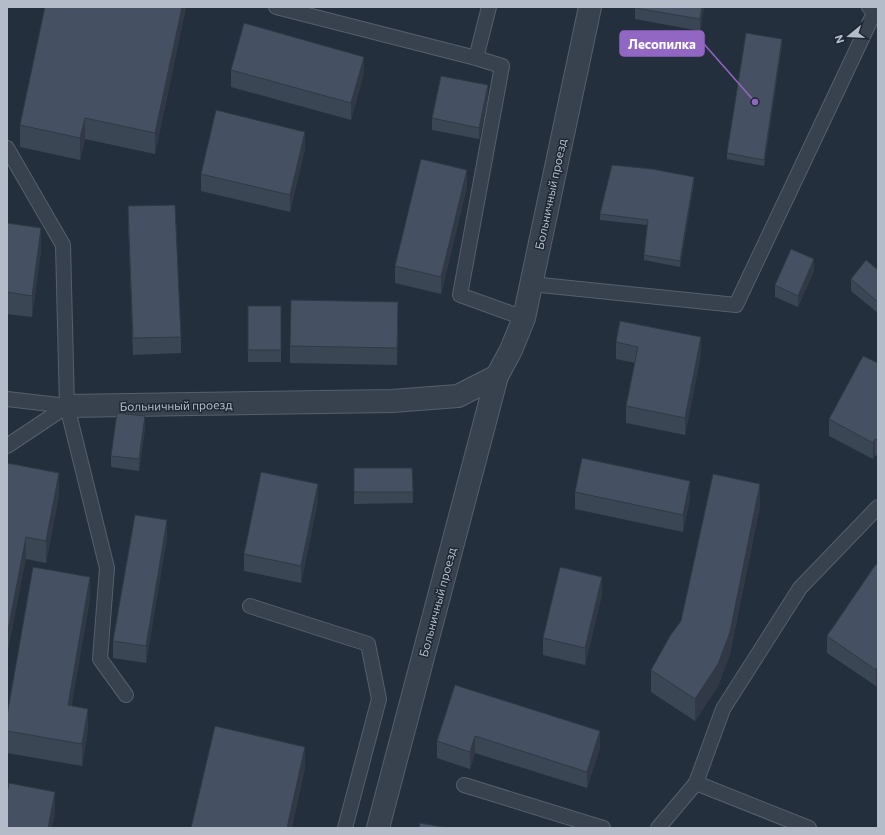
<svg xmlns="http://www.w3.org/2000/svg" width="885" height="835" font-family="Commissioner,sans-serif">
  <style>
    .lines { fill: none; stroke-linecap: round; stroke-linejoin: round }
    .lane-casing { stroke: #565f6c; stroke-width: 16 }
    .street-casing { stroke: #565f6c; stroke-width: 24 }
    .lane { stroke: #38414e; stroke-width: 14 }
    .street { stroke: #38414e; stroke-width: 22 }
    .wall { fill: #3b4654 }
    .shaded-wall { fill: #303945 }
    .building { fill: #455162; stroke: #303945 }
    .labels { text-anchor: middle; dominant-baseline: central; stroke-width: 3; stroke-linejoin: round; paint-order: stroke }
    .street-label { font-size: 12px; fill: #b4bcc9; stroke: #1d2633 }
    .leader { fill: none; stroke: #9266c3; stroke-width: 1.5 }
    .callout-dot { fill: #9266c3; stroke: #1d2633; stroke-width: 1.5 }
    .callout { fill: #9266c3; stroke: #9266c3; stroke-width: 1.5 }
    .callout-label { font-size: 13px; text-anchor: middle; font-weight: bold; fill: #fff }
  </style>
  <rect width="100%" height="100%" fill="#242f3e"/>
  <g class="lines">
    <defs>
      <g id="lane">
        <polyline points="276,7 476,58 502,66 460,295 524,318"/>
        <polyline points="476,58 489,7"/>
        <polyline points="7,148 63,245 67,406 107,568 100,659 126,695"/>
        <polyline points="531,284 736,305 874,13 869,7"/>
        <polyline points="7,399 67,406"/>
        <polyline points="7,446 67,406"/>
        <polyline points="250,606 368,644 379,699 345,828"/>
        <polyline points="696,783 723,709 800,588 878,507"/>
        <polyline points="464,785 603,828"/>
        <polyline points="658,828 696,783 809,828"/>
      </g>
      <g id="street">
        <polyline points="67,406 392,401 458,396 497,376"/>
        <polyline points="378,828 497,376 511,350 524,318 590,7"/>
      </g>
    </defs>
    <use href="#lane" class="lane-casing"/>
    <use href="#street" class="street-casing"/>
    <use href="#lane" class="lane"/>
    <use href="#street" class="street"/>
  </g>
  <g class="wall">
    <polygon points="45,7 186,7 155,154 85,139 80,160 20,147 20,125"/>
    <polygon points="635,7 704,7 700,31 635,19"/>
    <polygon points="782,45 764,166 727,159 727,153"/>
    <polygon points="231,70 364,73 351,120 231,87"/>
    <polygon points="488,97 479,139 432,130 432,118"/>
    <polygon points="305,148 290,212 201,191 201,174"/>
    <polygon points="694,183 680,267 644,260 644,255 647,225 600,220 600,214"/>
    <polygon points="467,187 441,294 395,283 395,266"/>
    <polygon points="128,206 181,337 181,353 133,355 128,223"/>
    <polygon points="7,223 41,250 32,317 7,314"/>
    <polygon points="878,270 878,313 851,291 851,279"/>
    <polygon points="814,271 798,307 775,297 775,285"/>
    <rect x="248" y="306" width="33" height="56"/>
    <polygon points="398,319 397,365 290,363 290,346"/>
    <polygon points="616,342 701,354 685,435 626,423 626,406 635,363 616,359"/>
    <polygon points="878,363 878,457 875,455 873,459 829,436 829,419"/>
    <polygon points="145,428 139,471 111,467 111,456"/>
    <polygon points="7,463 59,495 46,563 26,559"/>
    <polygon points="354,468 412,468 413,503 354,504"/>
    <polygon points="575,492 690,498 683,532 575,509"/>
    <polygon points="318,501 301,583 244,571 244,554"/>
    <polygon points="760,506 730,654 718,686 695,721 651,692 651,670 681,621"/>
    <polygon points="167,537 146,663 113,658 113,641"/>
    <polygon points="878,565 878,683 876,686 827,653 827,636"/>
    <polygon points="602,594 585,665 543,655 543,638"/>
    <polygon points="90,599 71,706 88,730 82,766 7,753 7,716"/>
    <polygon points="455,685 600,748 587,788 475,753 470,769 437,758 437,741"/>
  </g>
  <g class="shaded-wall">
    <polygon points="182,7 186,7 155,154 155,133"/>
    <polygon points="702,7 704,7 700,31 700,19"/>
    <polygon points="782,39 782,45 764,166 764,160"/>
    <polygon points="364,57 364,73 351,120 351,103"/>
    <polygon points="488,85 488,97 479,139 479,128"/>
    <polygon points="85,118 85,139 80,160 80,138"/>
    <polygon points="305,132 305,148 290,212 290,195"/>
    <polygon points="467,170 467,187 441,294 441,277"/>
    <polygon points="694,177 694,183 680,267 680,261"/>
    <polygon points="41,228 41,250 32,317 32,296"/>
    <polygon points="814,259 814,271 798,307 798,296"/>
    <polygon points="701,337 701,354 685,435 685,418"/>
    <polygon points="145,416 145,428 139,471 139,459"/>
    <polygon points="875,439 875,455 873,459 873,443"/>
    <polygon points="59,473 59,495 46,563 46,541"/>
    <polygon points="690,481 690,498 683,532 683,515"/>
    <polygon points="318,484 318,501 301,583 301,566"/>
    <polygon points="760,484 760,506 730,654 718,686 695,721 695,699"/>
    <polygon points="167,520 167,537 146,663 146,646"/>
    <polygon points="26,537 26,559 7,656 7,635"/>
    <polygon points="90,577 90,599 68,727 68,705"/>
    <polygon points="602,577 602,594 585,665 585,648"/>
    <polygon points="878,666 878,683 876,686 876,670"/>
    <polygon points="88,709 88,730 82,766 82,744"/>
    <polygon points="600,731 600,748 587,788 587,772"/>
    <polygon points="475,736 475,753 470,769 470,752"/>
    <polygon points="305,747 305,769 292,828 287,828"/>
    <polygon points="55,792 55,814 52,828 48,828"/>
  </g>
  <g class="building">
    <polygon points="45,7 182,7 155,133 85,118 80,138 20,125"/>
    <polygon points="635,7 702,7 700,19 635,8"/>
    <polygon points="244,23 364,57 351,103 231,70"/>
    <polygon points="746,33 782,39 764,160 727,153"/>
    <polygon points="441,76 488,85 479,128 432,118"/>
    <polygon points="216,110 305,132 290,195 201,174"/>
    <polygon points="421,159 467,170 441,277 395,266"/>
    <polygon points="612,165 652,169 694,177 680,261 644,255 648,220 600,214"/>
    <polygon points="175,205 181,337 133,338 128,206"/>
    <polygon points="7,223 41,228 32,296 7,292"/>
    <polygon points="791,249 814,259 798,296 775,285"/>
    <polygon points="866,260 878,270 878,302 851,279"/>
    <polygon points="291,300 398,302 397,348 290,346"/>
    <rect x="248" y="306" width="33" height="44"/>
    <polygon points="620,321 701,337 685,418 626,406 638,347 616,342"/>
    <polygon points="863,356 878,363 878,440 875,439 873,443 829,419"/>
    <polygon points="117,413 145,416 139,459 111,456"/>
    <polygon points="582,458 690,481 683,515 575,492"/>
    <polygon points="7,463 59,473 46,541 26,537 7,635"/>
    <polygon points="354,468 412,468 413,492 354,492"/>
    <polygon points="261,472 318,484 301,566 244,554"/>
    <polygon points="713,474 760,484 730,632 718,664 695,699 651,670 670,636 681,621"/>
    <polygon points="135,515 167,520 146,646 113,641"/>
    <polygon points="876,564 878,565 878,666 876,670 827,636"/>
    <polygon points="33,567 90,577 68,705 88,709 82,744 7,731 7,716"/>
    <polygon points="560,567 602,577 585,648 543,638"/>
    <polygon points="455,685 600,731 587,772 475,736 470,752 437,741"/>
    <polygon points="215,726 305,747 287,828 191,828"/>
    <polygon points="9,783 55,792 48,828 7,828 7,794"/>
    <polygon points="420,823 448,828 419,828"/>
  </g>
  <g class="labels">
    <g class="street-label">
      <text transform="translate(550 194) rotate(-78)">Больничный проезд</text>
      <text transform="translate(176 405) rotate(-1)">Больничный проезд</text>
      <text transform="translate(437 602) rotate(-75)">Больничный проезд</text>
    </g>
  </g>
  <path class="leader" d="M755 102L704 44"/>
  <circle class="callout-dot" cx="755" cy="102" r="4"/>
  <rect class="callout" x="620" y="31" width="84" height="25" rx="4"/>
  <g class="callout-label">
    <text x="662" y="49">Лесопилка</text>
  </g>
  <rect width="885" height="835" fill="none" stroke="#b4bcc9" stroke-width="16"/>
  <g transform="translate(849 36) rotate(252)" stroke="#1d2633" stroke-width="3" paint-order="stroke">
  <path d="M0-3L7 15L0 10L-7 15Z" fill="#b4bcc9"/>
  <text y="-6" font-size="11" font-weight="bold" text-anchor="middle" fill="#b4bcc9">N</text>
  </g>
</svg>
